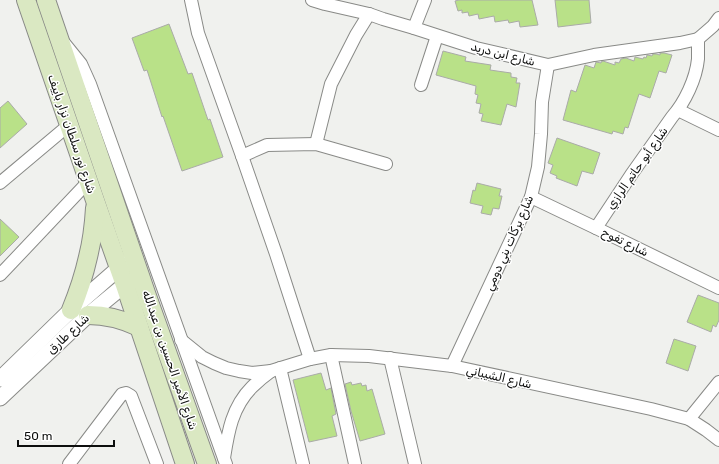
<svg xmlns="http://www.w3.org/2000/svg" width="719" height="464" font-family="Rubik,'Noto Sans Arabic',sans-serif">
  <style>
    .building { fill: #b9e188; stroke: #aaaba8 }
    .lines { fill: none; stroke-linecap: round; stroke-linejoin: round }
    .minor-casing { stroke: #898a87; stroke-width: 14 }
    .tertiary-casing { stroke: #898a87; stroke-width: 17 }
    .secondary-casing { stroke: #898a87; stroke-width: 20 }
    .minor { stroke: #fff; stroke-width: 12 }
    .tertiary { stroke: #fff; stroke-width: 15 }
    .secondary { stroke: #dae8c2; stroke-width: 18 }
    .labels { text-anchor: middle; dominant-baseline: central; stroke-width: 3; stroke-linejoin: round; paint-order: stroke }
    .street-label { font-size: 12px; fill: #0d0e0d; stroke: #fff }
  </style>
  <rect width="100%" height="100%" fill="#f0f1ee"/>
  <g class="building">
    <polygon points="459,0 532,0 538,25 520,27 519,21 509,23 508,20 495,22 494,16 479,19 478,14 469,16 468,12 462,13 462,10 458,11 455,1"/>
    <polygon points="555,0 589,0 591,23 558,27"/>
    <polygon points="169,24 188,74 192,73 208,120 210,119 223,157 182,171 163,116 162,117 147,70 144,71 132,38"/>
    <polygon points="443,51 466,57 465,61 491,65 490,70 511,73 511,77 517,78 516,83 520,83 516,107 507,104 501,125 481,121 483,114 479,113 481,104 476,103 478,95 475,94 476,86 436,75"/>
    <polygon points="660,53 664,53 672,55 666,73 659,71 650,98 639,94 628,128 625,127 623,134 613,131 612,134 563,120 571,90 576,92 585,65 594,68 596,62 601,63 601,62 603,61 615,65 615,62 619,63 621,59 626,58 634,61 635,57 643,59 644,57 646,58 647,55 652,56 653,54 656,54 660,55"/>
    <polygon points="8,101 27,124 0,148 0,108"/>
    <polygon points="557,138 600,153 593,174 582,171 577,186 556,178 557,176 550,173 553,165 548,163"/>
    <polygon points="477,183 501,189 499,196 502,196 499,209 493,208 491,215 481,213 483,206 470,203 473,190 475,191"/>
    <polygon points="0,219 19,237 0,256"/>
    <polygon points="698,295 719,303 719,320 716,327 713,325 711,332 687,322"/>
    <polygon points="674,339 696,346 688,371 666,363"/>
    <polygon points="321,373 326,390 331,388 336,414 332,416 337,436 309,442 293,380"/>
    <polygon points="351,382 352,385 361,383 362,386 366,385 367,391 372,389 385,434 360,441 351,411 345,384"/>
  </g>
  <g class="lines">
    <defs>
      <g id="minor">
        <polyline points="191,0 198,33 242,156 276,254 310,359"/>
        <polyline points="312,0 325,4 369,14 383,19 414,28 476,48 548,65 594,55 680,43 698,39"/>
        <polyline points="414,28 425,0"/>
        <polyline points="64,43 81,64 90,84 226,464"/>
        <polyline points="421,85 437,36"/>
        <polyline points="678,110 719,130"/>
        <polyline points="316,144 331,84 356,35 369,14"/>
        <polyline points="242,156 267,145 316,144 386,164"/>
        <polyline points="0,183 69,125"/>
        <polyline points="531,197 596,228 719,288"/>
        <path d="M596 228 631 175 672 117C685 102 696 79 698 59 698 52 698 46 698 39L713 26 719 18"/>
        <polyline points="0,275 88,182"/>
        <polyline points="181,340 202,357 214,363 226,368 239,371 252,373 271,371 310,359 331,355 369,356 452,366 651,409 689,419 706,430 719,440"/>
        <polyline points="331,355 355,464"/>
        <polyline points="390,358 415,464"/>
        <polyline points="452,366 531,197 538,167 541,134 542,102 548,65"/>
        <polyline points="280,368 303,464"/>
        <polyline points="689,419 719,382"/>
        <path d="M224 458C228 432 232 407 252 387 258 381 264 376 271 371"/>
        <polyline points="69,464 122,394 126,393 131,396 157,464"/>
      </g>
      <g id="tertiary">
        <polyline points="0,379 71,310 127,261"/>
        <polyline points="0,398 88,315 133,278"/>
      </g>
      <g id="secondary">
        <polyline points="26,0 96,203 125,285 185,464"/>
        <polyline points="46,0 147,296 207,464"/>
        <path d="M71 310C78 293 84 275 88 257 92 241 94 225 95 208"/>
        <path d="M88 315C107 315 122 319 139 327"/>
      </g>
    </defs>
    <use href="#minor" class="minor-casing"/>
    <use href="#tertiary" class="tertiary-casing"/>
    <use href="#secondary" class="secondary-casing"/>
    <use href="#minor" class="minor"/>
    <use href="#tertiary" class="tertiary"/>
    <use href="#secondary" class="secondary"/>
  </g>
  <g class="labels">
    <g class="street-label">
      <text transform="translate(503 54) rotate(14)">شارع ابن دريد</text>
      <text transform="translate(72 134) rotate(71)">شارع نور سلطان نزار باييف</text>
      <text transform="translate(637 168) rotate(-55)">شارع أبو حاتم الرازي</text>
      <text transform="translate(625 242) rotate(26)">شارع تفوح</text>
      <text transform="translate(509 243) rotate(-66)">شارع بركات بني دومي</text>
      <text transform="translate(68 334) rotate(-43)">شارع طارق</text>
      <text transform="translate(170 360) rotate(71)">شارع الأمير الحسين بن عبدالله</text>
      <text transform="translate(499 377) rotate(13)">شارع الشيباني</text>
    </g>
  </g>
  <path d="M18 440v6h96v-6" fill="none" stroke="#0d0e0d" stroke-width="2"/>
  <text x="24" y="440" font-size="12" fill="#0d0e0d" stroke="#ffffff" stroke-width="3" paint-order="stroke">50 m</text>
</svg>
